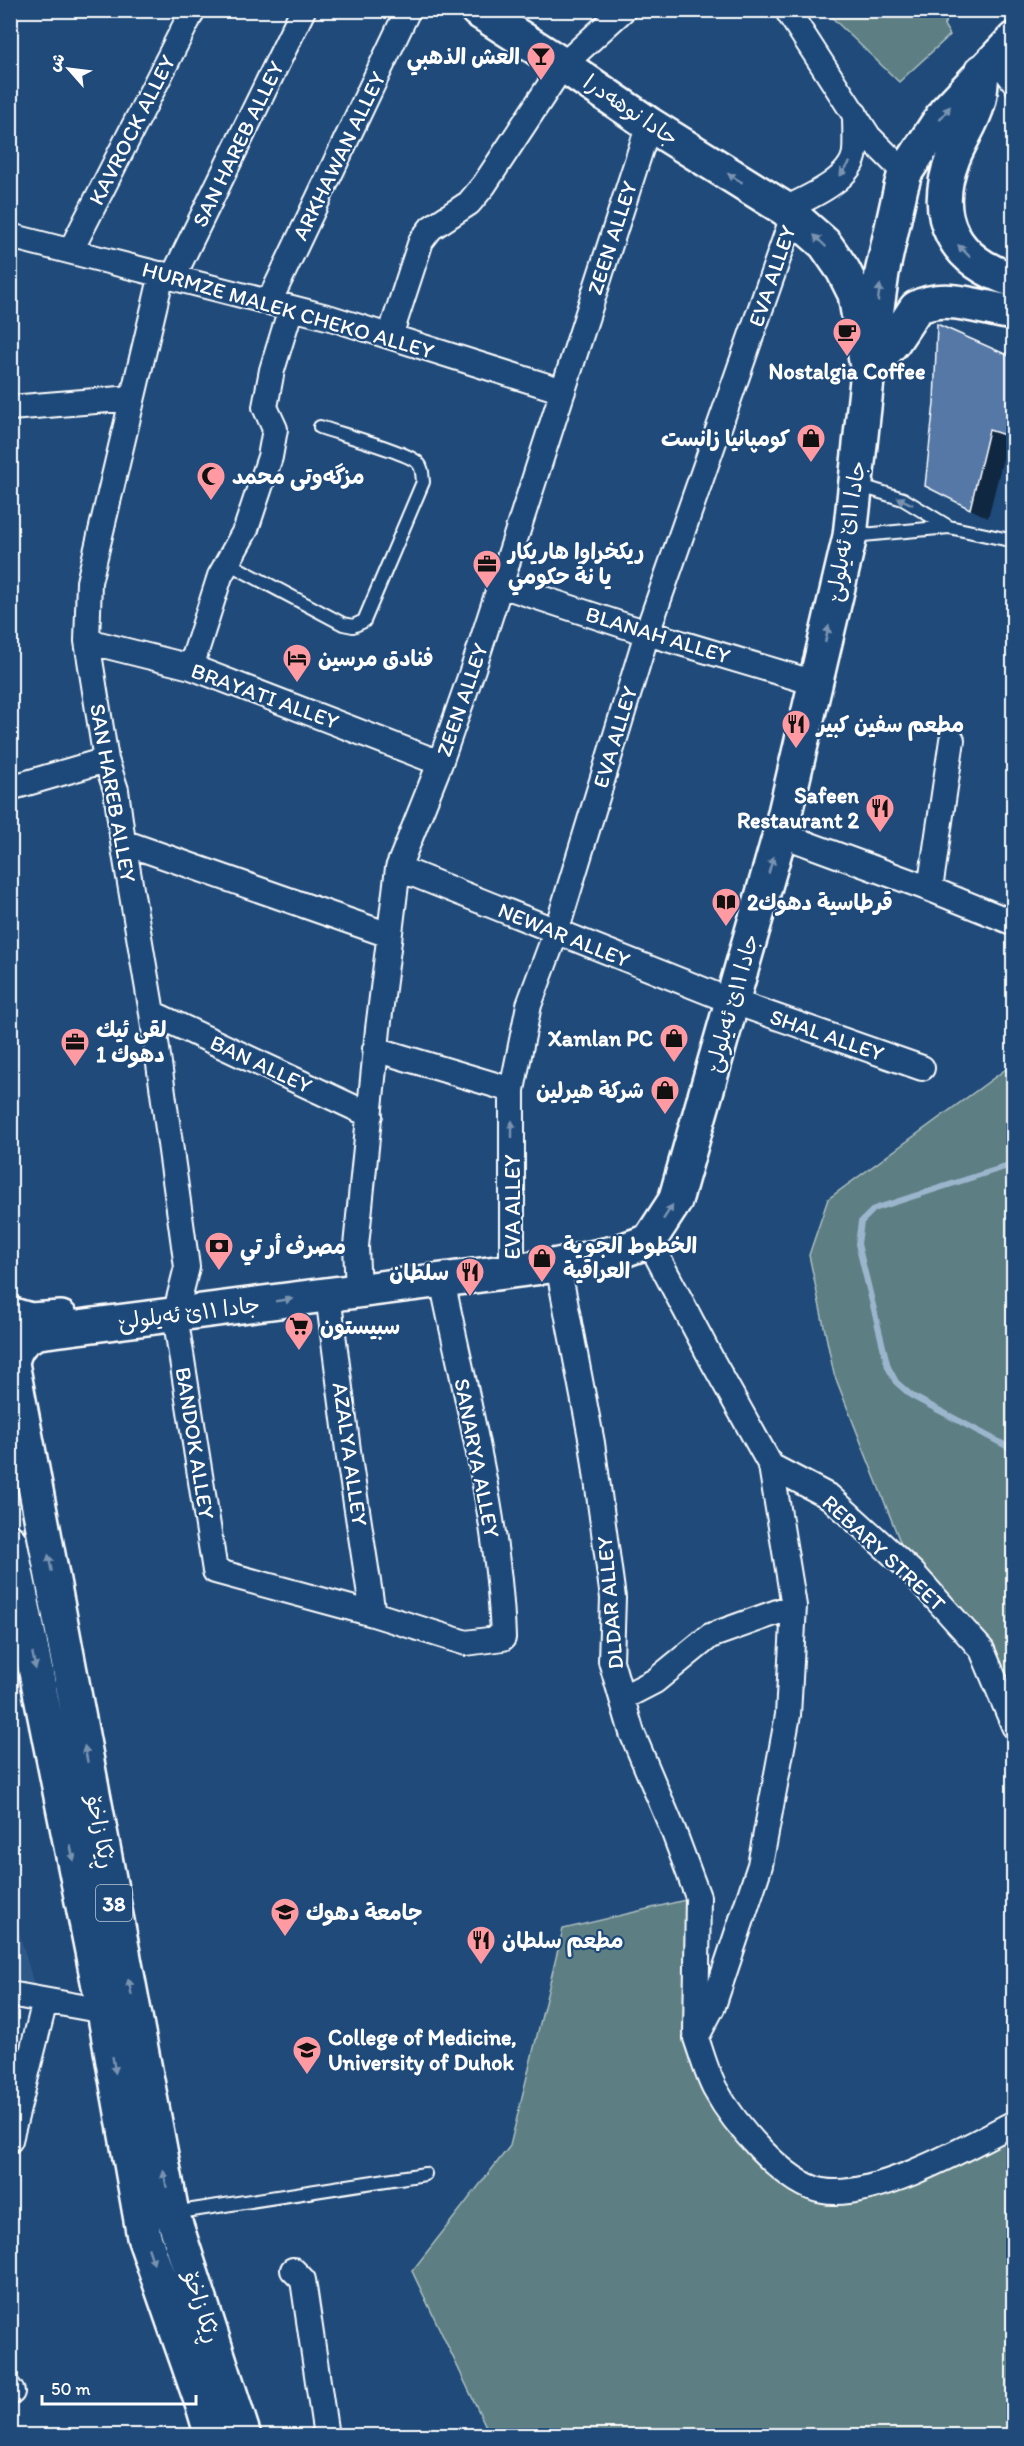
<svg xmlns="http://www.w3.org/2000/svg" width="1024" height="2446" viewBox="0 0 1024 2446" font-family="Itim,'Playpen Sans Arabic',sans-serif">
<rect width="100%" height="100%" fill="#1f4a7a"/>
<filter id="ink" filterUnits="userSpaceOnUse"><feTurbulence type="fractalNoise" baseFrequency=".0167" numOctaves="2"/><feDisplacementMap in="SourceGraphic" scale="12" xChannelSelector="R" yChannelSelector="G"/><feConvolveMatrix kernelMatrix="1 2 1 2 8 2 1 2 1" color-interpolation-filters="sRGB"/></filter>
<g filter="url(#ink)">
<!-- built -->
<path fill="#2f5888" d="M11,1903L34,1985L11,1978Z"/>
<!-- green -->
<path fill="#5d7f83" stroke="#aebfc1" stroke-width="1.5" d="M825,11H952L944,25L950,35L899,82Z
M1013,1064V1726L982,1650L912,1572L834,1374L809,1255L828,1199Z
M698,1897L696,2038L715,2089L789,2175L864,2190L1013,2123V2435H490L412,2271L510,2146L563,1929Z"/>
<!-- shadow -->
<path fill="#0007" d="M1014,361V441L1008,439L988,518L945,496Z"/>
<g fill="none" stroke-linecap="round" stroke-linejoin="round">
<!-- stream -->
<path stroke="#9bb5cd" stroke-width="6" d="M1014,1164L874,1209L861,1222L858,1244L888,1367L896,1382L912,1396L1014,1450"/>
</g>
<!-- building -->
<path fill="#5478a7" stroke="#fff" stroke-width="1.5" d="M937,324L1014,358V438L989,430L970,509L925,486L934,403Z"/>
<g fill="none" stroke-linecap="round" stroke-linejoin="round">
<!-- lane casing -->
<g stroke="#fff" stroke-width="16">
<path id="lane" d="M992,62L1014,91
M858,485L903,499L949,527
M852,536L949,527L1014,541
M228,563L343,624L353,626L364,621L423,482C422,475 423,468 418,463C410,453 337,433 320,427
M173,2213L425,2174"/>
</g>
<!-- street casing -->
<g stroke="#fff" stroke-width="28">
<path id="street" d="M787,10L869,137L905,173
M785,209C807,198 852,180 855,152C856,140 855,127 855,114
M10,236L331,318L563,391
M71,250L193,10
M162,274L89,582L87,641L106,760L116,790L123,842L152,1013L187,1267L175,1315L215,1571L373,1614L466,1643L503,1638C499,1518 466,1398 442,1280
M173,277L303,10
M269,302L408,10
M390,336L421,241L431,228L469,203L484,185L563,65L623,10
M10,408L132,398
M501,585L647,633L815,683
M87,641L191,667L440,763
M191,667L220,576L246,529L270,457L275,429L265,407L272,370L291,308
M10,788L106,760
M780,834L930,889L1014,923
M123,842L389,935
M398,868L731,1001L922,1068
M930,889L952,740
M152,1013L370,1115
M375,1049L512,1090
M649,1241L713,1362L771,1466L830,1497L912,1572L982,1650L1014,1726
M558,1265L592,1443L613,1598L611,1661L632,1733L673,1830L698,1897L696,2033
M512,1271V1090L529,1005L556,932L647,633L793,216
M358,1291L356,1246L378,1029L398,868L440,763L476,660L649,124
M328,1295L349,1458L373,1614
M771,1466L794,1606L788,1715L760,1865L713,2006L696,2038C702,2055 707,2074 715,2089C733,2122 784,2184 823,2191C873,2200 968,2147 1014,2123
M622,1698L655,1681L710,1636L794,1606
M10,1994L104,2011
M10,2140L45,2001
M293,2270L303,2280L326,2436
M10,2389L12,2392"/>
</g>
<!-- secondary casing -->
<g stroke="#fff" stroke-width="38">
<path id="secondary" d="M477,10L563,65L649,124L785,209L825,244L843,270L855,294L866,361"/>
</g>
<!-- primary casing -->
<g stroke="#fff" stroke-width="38">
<path id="primary" d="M982,71C981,81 981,93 978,103C973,122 960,140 953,158C930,217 954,262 1014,280
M868,371L894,341L916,308C946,292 982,309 1014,313"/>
</g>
<!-- highway casing -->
<g stroke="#fff" stroke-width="38">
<path id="highway" d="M10,1314L30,1320L61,1318
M10,1542L104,2011L144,2237L204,2409L212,2436
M244,2436L172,2213L12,1363C15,1347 23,1337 39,1332L558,1265L618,1252L649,1241L675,1201L780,834L850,536L868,371L882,273L901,187L905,173L945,112L1014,39"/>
</g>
<!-- lane -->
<use href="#lane" stroke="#1f4a7a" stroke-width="12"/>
<!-- street -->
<use href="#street" stroke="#1f4a7a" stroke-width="24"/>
<!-- secondary -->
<use href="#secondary" stroke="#1f4a7a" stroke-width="33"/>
<!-- primary -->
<use href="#primary" stroke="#1f4a7a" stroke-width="33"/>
<!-- highway -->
<use href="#highway" stroke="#1f4a7a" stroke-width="33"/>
</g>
<!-- one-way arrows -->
<defs><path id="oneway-solid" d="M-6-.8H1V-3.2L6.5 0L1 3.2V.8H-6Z" transform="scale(1.5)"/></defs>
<g fill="#7992af">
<use href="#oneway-solid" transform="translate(945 113) rotate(-53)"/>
<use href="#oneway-solid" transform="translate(845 169) rotate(126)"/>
<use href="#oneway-solid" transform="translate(735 178) rotate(-148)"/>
<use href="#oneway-solid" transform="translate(820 241) rotate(-136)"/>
<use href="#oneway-solid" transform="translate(964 251) rotate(-135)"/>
<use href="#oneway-solid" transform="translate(879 293) rotate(-82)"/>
<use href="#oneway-solid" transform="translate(905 501) rotate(-154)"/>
<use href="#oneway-solid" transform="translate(827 634) rotate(-77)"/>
<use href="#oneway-solid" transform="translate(771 865) rotate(-74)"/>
<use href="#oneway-solid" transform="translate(512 1129) rotate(-90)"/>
<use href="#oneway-solid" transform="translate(668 1212) rotate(-57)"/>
<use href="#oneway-solid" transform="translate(284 1300) rotate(-8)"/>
<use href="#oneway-solid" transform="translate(50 1563) rotate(-101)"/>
<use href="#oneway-solid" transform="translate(34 1661) rotate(79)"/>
<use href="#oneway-solid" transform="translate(86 1754) rotate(-101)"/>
<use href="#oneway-solid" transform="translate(72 1853) rotate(79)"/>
<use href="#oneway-solid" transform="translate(130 1987) rotate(-101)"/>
<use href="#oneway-solid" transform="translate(114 2065) rotate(80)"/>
<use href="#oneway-solid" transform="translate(165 2179) rotate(-101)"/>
<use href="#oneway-solid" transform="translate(151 2256) rotate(71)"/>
</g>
</g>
<!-- icons -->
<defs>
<g id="bar-pin" transform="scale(1.5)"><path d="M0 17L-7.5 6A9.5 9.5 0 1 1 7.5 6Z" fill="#ff9aa2" stroke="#1f4a7a"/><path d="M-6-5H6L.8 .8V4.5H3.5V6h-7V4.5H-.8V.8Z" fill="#111"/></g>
<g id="cafe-pin" transform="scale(1.5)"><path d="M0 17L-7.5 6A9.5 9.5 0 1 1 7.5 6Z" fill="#ff9aa2" stroke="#1f4a7a"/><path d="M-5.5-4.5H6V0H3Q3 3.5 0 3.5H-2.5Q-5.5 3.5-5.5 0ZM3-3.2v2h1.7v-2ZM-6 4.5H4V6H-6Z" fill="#111"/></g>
<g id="shop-pin" transform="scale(1.5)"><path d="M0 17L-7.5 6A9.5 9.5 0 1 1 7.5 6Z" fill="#ff9aa2" stroke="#1f4a7a"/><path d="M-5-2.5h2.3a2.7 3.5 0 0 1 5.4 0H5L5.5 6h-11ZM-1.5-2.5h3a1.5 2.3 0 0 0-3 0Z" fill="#111"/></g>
<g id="mosque-pin" transform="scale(1.5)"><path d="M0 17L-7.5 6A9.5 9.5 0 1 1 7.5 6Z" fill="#ff9aa2" stroke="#1f4a7a"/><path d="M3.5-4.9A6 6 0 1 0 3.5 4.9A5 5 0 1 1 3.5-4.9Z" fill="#111"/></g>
<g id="office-pin" transform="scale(1.5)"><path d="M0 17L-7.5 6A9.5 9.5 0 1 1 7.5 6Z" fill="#ff9aa2" stroke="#1f4a7a"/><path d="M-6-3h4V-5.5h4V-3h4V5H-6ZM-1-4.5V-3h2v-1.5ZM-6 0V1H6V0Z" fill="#111"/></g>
<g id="hotel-pin" transform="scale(1.5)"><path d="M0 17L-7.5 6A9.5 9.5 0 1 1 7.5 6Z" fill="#ff9aa2" stroke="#1f4a7a"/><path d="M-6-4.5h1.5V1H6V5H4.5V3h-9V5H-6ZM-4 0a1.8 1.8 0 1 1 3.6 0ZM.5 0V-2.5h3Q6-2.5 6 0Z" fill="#111"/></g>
<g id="restaurant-pin" transform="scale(1.5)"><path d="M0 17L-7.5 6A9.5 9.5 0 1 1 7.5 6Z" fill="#ff9aa2" stroke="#1f4a7a"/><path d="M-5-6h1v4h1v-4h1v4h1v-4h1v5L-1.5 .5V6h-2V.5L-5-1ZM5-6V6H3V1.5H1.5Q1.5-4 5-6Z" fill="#111"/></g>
<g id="library-pin" transform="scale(1.5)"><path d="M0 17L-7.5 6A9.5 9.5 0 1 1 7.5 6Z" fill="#ff9aa2" stroke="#1f4a7a"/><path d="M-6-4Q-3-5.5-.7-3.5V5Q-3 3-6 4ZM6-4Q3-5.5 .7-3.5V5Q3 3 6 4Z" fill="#111"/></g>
<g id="bank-pin" transform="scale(1.5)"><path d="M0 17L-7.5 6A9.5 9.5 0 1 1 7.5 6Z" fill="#ff9aa2" stroke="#1f4a7a"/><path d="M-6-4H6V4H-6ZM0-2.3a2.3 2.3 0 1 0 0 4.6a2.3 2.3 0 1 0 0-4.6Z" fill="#111"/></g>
<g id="supermarket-pin" transform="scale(1.5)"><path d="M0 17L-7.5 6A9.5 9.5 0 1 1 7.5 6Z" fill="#ff9aa2" stroke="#1f4a7a"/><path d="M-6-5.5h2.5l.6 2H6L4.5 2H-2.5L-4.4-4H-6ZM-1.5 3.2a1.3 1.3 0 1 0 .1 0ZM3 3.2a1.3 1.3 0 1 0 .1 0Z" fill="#111"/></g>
<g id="university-pin" transform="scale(1.5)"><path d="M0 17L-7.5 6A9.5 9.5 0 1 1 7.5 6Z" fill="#ff9aa2" stroke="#1f4a7a"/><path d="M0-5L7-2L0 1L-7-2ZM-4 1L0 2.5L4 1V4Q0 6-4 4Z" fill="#111"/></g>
</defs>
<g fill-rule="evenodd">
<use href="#bar-pin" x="541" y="56"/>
<use href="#cafe-pin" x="847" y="332"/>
<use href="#shop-pin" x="811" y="438"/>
<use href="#mosque-pin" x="211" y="476"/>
<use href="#office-pin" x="487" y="564"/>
<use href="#hotel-pin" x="297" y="658"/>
<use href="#restaurant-pin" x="796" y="724"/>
<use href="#restaurant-pin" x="880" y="808"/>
<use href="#library-pin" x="726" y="902"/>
<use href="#shop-pin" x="674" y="1038"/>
<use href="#office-pin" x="75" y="1042"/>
<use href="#shop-pin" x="665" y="1090"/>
<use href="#bank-pin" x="219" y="1246"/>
<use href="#shop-pin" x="542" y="1258"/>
<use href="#restaurant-pin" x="470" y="1272"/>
<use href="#supermarket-pin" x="299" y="1326"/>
<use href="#university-pin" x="285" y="1912"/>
<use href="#restaurant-pin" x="481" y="1940"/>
<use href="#university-pin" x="307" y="2050"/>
</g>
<g text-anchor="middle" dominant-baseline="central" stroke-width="4.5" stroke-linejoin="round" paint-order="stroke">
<!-- shield labels -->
<rect fill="#1f4a7a" stroke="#bcc9d7" stroke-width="1.5" x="96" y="1885" width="36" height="36" rx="4.5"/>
<g font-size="21" font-weight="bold" fill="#fff">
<text x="114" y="1903">38</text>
</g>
<!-- poi labels -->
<g font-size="22" font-weight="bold" fill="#fff" stroke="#1f4a7a" text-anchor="start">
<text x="520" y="56" text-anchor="end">العش الذهبي</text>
<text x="847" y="371" text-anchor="middle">Nostalgia Coffee</text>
<text x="790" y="438" text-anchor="end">كومپانيا زانست</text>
<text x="232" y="476">مزگەوتی محمد</text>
<text x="508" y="551">ريكخراوا هاريكار<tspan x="508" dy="25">يا نة حكومي</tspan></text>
<text x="318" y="658">فنادق مرسين</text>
<text x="817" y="724">مطعم سفين كبير</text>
<text x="859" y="795" text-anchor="end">Safeen<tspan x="859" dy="25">Restaurant 2</tspan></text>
<text x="747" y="902">قرطاسية دهوك2</text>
<text x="96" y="1029">لقى ئيك<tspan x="96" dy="25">1 دهوك</tspan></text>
<text x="653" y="1038" text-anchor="end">Xamlan PC</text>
<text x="644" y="1090" text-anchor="end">شركة هيرلين</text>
<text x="563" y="1245">الخطوط الجوية<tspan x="563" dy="25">العراقية</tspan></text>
<text x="240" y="1246">مصرف أر تي</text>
<text x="449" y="1272" text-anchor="end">سلطان</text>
<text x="320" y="1326">سبيستون</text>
<text x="306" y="1912">جامعة دهوك</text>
<text x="502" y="1940">مطعم سلطان</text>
<text x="328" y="2037">College of Medicine,<tspan x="328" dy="25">University of Duhok</tspan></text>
</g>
<!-- street labels -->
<g font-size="22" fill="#fff" stroke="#1f4a7a">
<text transform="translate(631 110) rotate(34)">جادا نوهەدرا</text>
<text transform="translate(132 130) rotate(-63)">KAVROCK ALLEY</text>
<text transform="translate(238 144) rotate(-64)">SAN HAREB ALLEY</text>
<text transform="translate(339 156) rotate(-64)">ARKHAWAN ALLEY</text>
<text transform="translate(612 238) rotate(-72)">ZEEN ALLEY</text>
<text transform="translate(772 276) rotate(-71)">EVA ALLEY</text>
<text transform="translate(288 310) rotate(16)">HURMZE MALEK CHEKO ALLEY</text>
<text transform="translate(846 531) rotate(-80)">جادا ١١ێ ئه‌یلولێ</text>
<text transform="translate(658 635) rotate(17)">BLANAH ALLEY</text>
<text transform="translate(265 696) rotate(20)">BRAYATI ALLEY</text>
<text transform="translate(462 700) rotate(-71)">ZEEN ALLEY</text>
<text transform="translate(615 737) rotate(-73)">EVA ALLEY</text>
<text transform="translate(113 793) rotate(80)">SAN HAREB ALLEY</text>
<text transform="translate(564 935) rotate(22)">NEWAR ALLEY</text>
<text transform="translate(732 1003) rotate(-74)">جادا ١١ێ ئه‌یلولێ</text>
<text transform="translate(827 1035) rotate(19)">SHAL ALLEY</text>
<text transform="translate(261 1064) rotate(25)">BAN ALLEY</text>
<text transform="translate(512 1207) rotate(-90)">EVA ALLEY</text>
<text transform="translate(189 1313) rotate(-7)">جادا ١١ێ ئه‌یلولێ</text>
<text transform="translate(195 1443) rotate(81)">BANDOK ALLEY</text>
<text transform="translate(350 1454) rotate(82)">AZALYA ALLEY</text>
<text transform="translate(477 1458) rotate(79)">SANARYA ALLEY</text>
<text transform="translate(884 1553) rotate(43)">REBARY STREET</text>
<text transform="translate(610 1603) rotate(-95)">DLDAR ALLEY</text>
<text transform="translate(101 1832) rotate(79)">ڕێکا زاخۆ</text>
<text transform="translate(202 2307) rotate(72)">ڕێکا زاخۆ</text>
</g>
</g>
<!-- margin -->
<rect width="1024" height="2446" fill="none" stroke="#1f4a7a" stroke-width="36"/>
<rect x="18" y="18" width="988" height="2410" fill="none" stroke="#fff" stroke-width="2" filter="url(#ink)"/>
<!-- north arrow -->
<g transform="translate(69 69) rotate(298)" stroke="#1f4a7a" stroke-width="4.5" paint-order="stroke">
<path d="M0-4.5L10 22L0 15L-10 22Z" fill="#ffffff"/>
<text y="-9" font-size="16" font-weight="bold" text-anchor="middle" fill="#ffffff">ش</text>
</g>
<!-- scale -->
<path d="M42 2395v9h154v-9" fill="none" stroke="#ffffff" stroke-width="3"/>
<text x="51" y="2395" font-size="18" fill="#ffffff" stroke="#1f4a7a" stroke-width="4.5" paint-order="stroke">50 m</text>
</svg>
